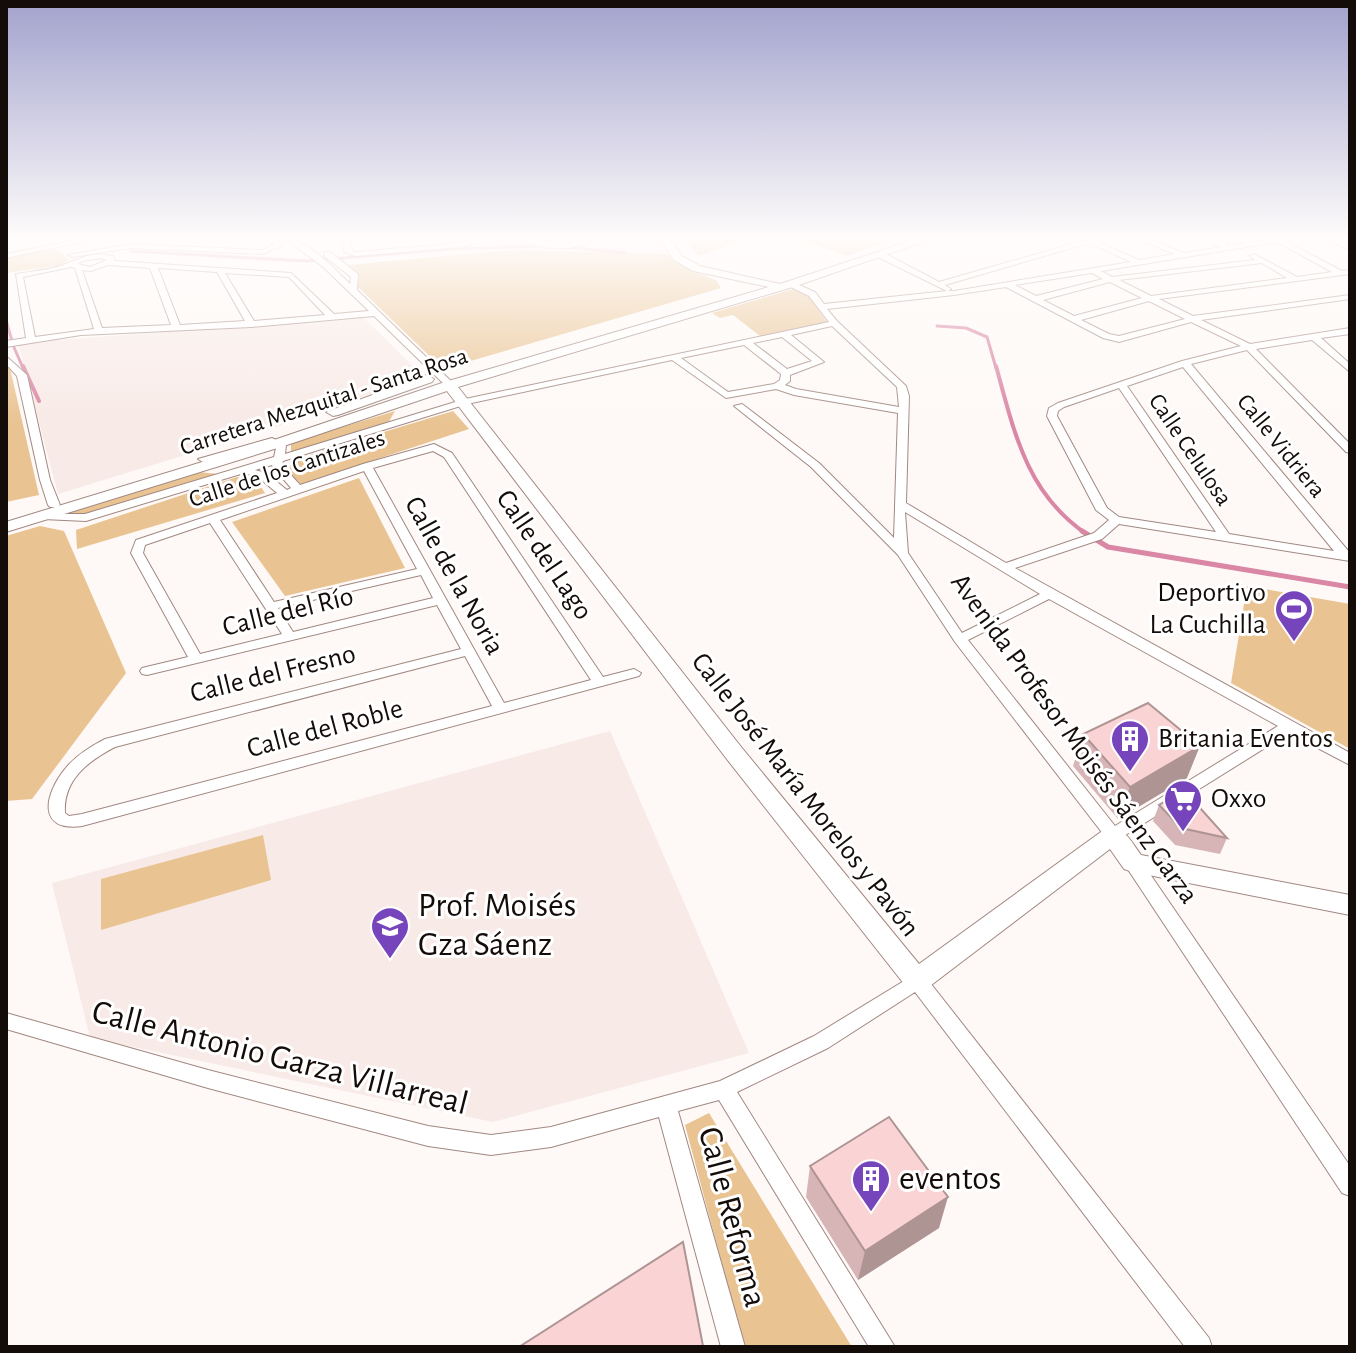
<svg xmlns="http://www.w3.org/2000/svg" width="1356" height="1353" viewBox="0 0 1356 1353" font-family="'Alegreya Sans',sans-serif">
<rect width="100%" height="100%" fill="#fef9f7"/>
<!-- built -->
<path fill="#f8eae6" d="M363,317L422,375L299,420L58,494L18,343Z
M610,731L749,1053L493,1122L90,1038L52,883Z"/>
<!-- green -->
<path fill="#e9c391" d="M683,237H754L698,256Z
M791,237H900L847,256Z
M44,250L59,251L69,260L61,265L6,273V258Z
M510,250L667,254L697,273L716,280L721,288L443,369L358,287L359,275L348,265Z
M797,288L809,296L827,322L760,336L733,315L720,318L712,313Z
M6,365L10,368L39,495L6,502Z
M395,411L387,425L291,453V443Z
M453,411L469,429L301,484L286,470L295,459Z
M199,472L218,474L83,518L66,514Z
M237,477L256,480L265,493L77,549L76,530Z
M359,478L405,568L285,596L232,522Z
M40,526L64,531L126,673L32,799L6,801V536Z
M1247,586L1350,604V749L1231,683Z
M263,835L271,880L101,930V879Z
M709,1113L852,1347H744L685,1125Z"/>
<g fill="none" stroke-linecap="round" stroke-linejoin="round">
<!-- stream-far2 -->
<path stroke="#da86a5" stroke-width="3" d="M566,247L625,253
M131,251L306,261L450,249L544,246
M6,320L12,341
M937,326L966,328L987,337L996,368
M13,345L23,368"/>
<!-- stream-far1 -->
<path stroke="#da86a5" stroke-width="4" d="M23,366L39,401
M996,366C1014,431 1026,492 1085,533"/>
<!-- stream -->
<path stroke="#da86a5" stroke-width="5" d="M1082,531L1108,547L1350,587"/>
<!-- street casing -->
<g stroke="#a18881" stroke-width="2">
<path id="street" d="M92,237H106L6,258V254Z
M265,237H272L283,245L263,254L131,248L72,257L68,255L131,244L262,250L274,245Z
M283,237C303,236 336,270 350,284L351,277L324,256V252H330L358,274L357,290L453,383V387H447L374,316L251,327L81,335L6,347V341L26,338L16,274C33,271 53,270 68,263C85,256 93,252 113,256L115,261L291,273L334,314L369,311L322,266ZM101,258L107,260L90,267L78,264L82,261ZM108,265L150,268L171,325L102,328L82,270L91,271ZM71,267L75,268L94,329L35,337L23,277ZM158,268L217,272L245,321L180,325ZM225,273L289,277L325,315L254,321Z
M342,237H349L352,251L355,252L461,243L466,242L465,237H471L474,243L461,247L355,256L344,252Z
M521,237L556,243L581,241L585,240L584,237H590L593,241C574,251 538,252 521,237Z
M1096,237H1106L1097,241L1139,260L1175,254L1134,237H1143L1184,253L1222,247L1194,237H1204L1227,243V246L1284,237H1299L1285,241L1342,271L1350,270V274L1159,299L1193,316L1350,295V299L1201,320L1250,344L1350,328V334L1321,338L1350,364V372L1312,340L1256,349L1350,444V453L1346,452L1247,350L1191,364L1350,553V561L1119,524L1102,539L1015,568L1350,753V765L1289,733L1119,839L1113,841L1107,839L955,642L898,555L811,467L734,406L742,404L819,463L894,538L898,413L794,395L776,389L726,398L672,360L467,404L283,461L282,465L300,485L363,464L434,444L452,453L603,677L634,669L641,673L639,676L82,826C37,832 44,795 65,769C75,756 90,747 105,739L461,649L437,605L147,675L142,674L140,671L142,668L188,657L131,553L136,540L277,493L258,477L244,473L86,521L43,519L39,518V514H85L274,457L276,448L271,445L203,462L198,459L272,438L286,445L285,454L465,399L829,322L809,296L789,286L788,284L792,282L815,292L824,304L947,291L878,257V253H884L939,282ZM1277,242L1332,272L1297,277L1254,254L1250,256L1255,260L1112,277L1101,271ZM1089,243L1131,262L954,291H948L951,289L945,285ZM1262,263L1287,278L1151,296L1119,280ZM1092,273L1103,279L1036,296L1015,285ZM1110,282L1142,298L1074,316L1043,300ZM1006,287L1103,338L1119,342L1191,322L1241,346L1182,361L1058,403L1049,408L1047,416L1096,510L1109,520L1094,533L1006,563L906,503L909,396L906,386L837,321L827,309L954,295ZM1149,301L1185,319L1119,336L1109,334L1081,320ZM832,326L897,387L899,407L796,389L785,385L790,381V375L824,362L791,335ZM782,337L812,361L787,369L753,343ZM744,345L781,374L780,380L774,384L728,392L681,358ZM1183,367L1334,551L1229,534L1127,386ZM1119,388L1216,532L1119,517L1107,508L1057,416L1058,411L1064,407ZM433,451L444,457L591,680L504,703L373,468ZM272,465L273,467L291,488L287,490L266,473L255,470ZM364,471L417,569L274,602L220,520ZM905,512L1040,594L962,633L908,553ZM210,523L282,634L200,654L143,553L145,545ZM421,575L433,598L293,632L278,608ZM1049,599L1278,726L1115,826L968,640ZM465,656L492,706L82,814L69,816L65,813C63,780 88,761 115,747Z
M1321,237H1331L1350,245V250Z
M6,356L27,375L50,480L60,505L58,507H50L48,505L40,480L17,376L6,364Z
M1133,857L1139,858L1350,1166V1196L1342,1193L1127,868L1125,863L1127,858Z
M917,973L924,975L1209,1338L1212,1347H1185L915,992L828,1048L737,1092L895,1347H869L719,1100L678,1111L745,1347H721L659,1117L551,1147L491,1155L428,1146L208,1088L6,1029V1013L208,1070L428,1126L491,1135L551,1127L720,1081L814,1036Z"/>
</g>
<!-- secondary casing -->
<g stroke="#a18881" stroke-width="2">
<path id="secondary" d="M659,237H669L682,256L700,266L780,284L922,237H937L796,286L458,387L742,748L919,964L1105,829C1123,823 1131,842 1141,855L1350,895V915L1133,872L1124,869L1110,849L926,989L917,992L908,989L726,758L447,391L284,446L6,532V522L274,440L445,382L769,287L693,271L674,260Z
M427,375L434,379L432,382L338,415L333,416L326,412Z"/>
</g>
<!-- street -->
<use href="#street" fill="#fff" fill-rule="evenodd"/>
<!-- secondary -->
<use href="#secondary" fill="#fff" fill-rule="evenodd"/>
</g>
<!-- wall -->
<path fill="#d7b5b6" d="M1083,734L1187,778L1118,819L1073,766Z
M1159,805L1227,838L1220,854L1175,845L1153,821Z
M810,1166L939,1228L858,1280L806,1197Z"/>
<!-- shaded-wall -->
<path fill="#af9494" d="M1200,746L1187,778L1118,819L1130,787Z
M948,1197L939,1228L858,1280L865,1251Z"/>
<!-- building -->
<path fill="#fad3d4" stroke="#af9494" stroke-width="2" d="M1148,703L1200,746L1130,787L1083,734Z
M1184,790L1227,838L1181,828L1159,805Z
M889,1117L948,1197L865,1251L810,1166Z
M683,1242L703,1346L519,1347Z"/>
<!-- sky -->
<linearGradient id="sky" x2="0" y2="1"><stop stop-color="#a2a2cd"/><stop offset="0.56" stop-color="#fffcfb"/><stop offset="1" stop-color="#fffcfb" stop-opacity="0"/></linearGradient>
<rect width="1356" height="426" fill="url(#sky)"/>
<!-- icons -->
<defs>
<g id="stadium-pin" transform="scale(2)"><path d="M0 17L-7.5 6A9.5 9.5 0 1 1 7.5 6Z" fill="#7644bb" stroke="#fff"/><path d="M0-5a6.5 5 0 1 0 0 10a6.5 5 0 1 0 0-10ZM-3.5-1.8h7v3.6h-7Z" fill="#fff"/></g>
<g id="building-pin" transform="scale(2)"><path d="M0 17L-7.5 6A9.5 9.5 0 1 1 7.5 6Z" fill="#7644bb" stroke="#fff"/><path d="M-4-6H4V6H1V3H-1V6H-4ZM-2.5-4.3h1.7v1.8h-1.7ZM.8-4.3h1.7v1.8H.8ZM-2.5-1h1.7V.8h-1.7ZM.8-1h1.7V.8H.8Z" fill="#fff"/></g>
<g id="supermarket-pin" transform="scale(2)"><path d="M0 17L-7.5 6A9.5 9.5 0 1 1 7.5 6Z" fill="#7644bb" stroke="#fff"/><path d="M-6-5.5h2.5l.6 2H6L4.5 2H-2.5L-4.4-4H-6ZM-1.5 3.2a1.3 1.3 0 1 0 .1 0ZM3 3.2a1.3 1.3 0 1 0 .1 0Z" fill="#fff"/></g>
<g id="school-pin" transform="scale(2)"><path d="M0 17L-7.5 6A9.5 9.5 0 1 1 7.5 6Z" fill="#7644bb" stroke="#fff"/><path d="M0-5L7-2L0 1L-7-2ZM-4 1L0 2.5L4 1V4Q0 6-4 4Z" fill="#fff"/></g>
</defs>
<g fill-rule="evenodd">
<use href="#stadium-pin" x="1294" y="609"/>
<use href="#building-pin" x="1130" y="739"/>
<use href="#supermarket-pin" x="1183" y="799"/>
<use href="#school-pin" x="390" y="926"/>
<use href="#building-pin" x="871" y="1179"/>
</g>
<g text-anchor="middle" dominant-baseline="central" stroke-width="6" stroke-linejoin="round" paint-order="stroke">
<!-- far-street labels -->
<g font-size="24" fill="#140c09" stroke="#fff">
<text transform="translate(324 402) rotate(-18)">Carretera Mezquital - Santa Rosa</text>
<text transform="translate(1281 446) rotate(51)">Calle Vidriera</text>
<text transform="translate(1190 450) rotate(56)">Calle Celulosa</text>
<text transform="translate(287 469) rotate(-18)">Calle de los Cantizales</text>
</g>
<!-- street labels -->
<g font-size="28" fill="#140c09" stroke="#fff">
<text transform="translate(544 555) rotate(56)">Calle del Lago</text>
<text transform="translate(454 576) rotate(61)">Calle de la Noria</text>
<text transform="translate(288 612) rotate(-14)">Calle del Río</text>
<text transform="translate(273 674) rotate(-14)">Calle del Fresno</text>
<text transform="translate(325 729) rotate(-15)">Calle del Roble</text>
<text transform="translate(1074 739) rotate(54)">Avenida Profesor Moisés Sáenz Garza</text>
<text transform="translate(805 795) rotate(52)">Calle José María Morelos y Pavón</text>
</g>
<!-- poi labels -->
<g font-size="28" fill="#140c09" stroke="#fff" text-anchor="start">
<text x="1266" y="593" text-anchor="end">Deportivo<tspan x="1266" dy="32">La Cuchilla</tspan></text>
<text x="1158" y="739">Britania Eventos</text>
<text x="1211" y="799">Oxxo</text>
</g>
<!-- near-poi labels -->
<g font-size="34" fill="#140c09" stroke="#fff" text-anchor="start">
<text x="418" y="906">Prof. Moisés<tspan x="418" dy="39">Gza Sáenz</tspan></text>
<text x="899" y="1179">eventos</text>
</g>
<!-- near-street labels -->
<g font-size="34" fill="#140c09" stroke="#fff">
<text transform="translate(280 1058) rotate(14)">Calle Antonio Garza Villarreal</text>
<text transform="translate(732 1217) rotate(75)">Calle Reforma</text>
</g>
</g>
<!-- border -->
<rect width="1356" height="1353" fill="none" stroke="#140c09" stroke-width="16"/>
</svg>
